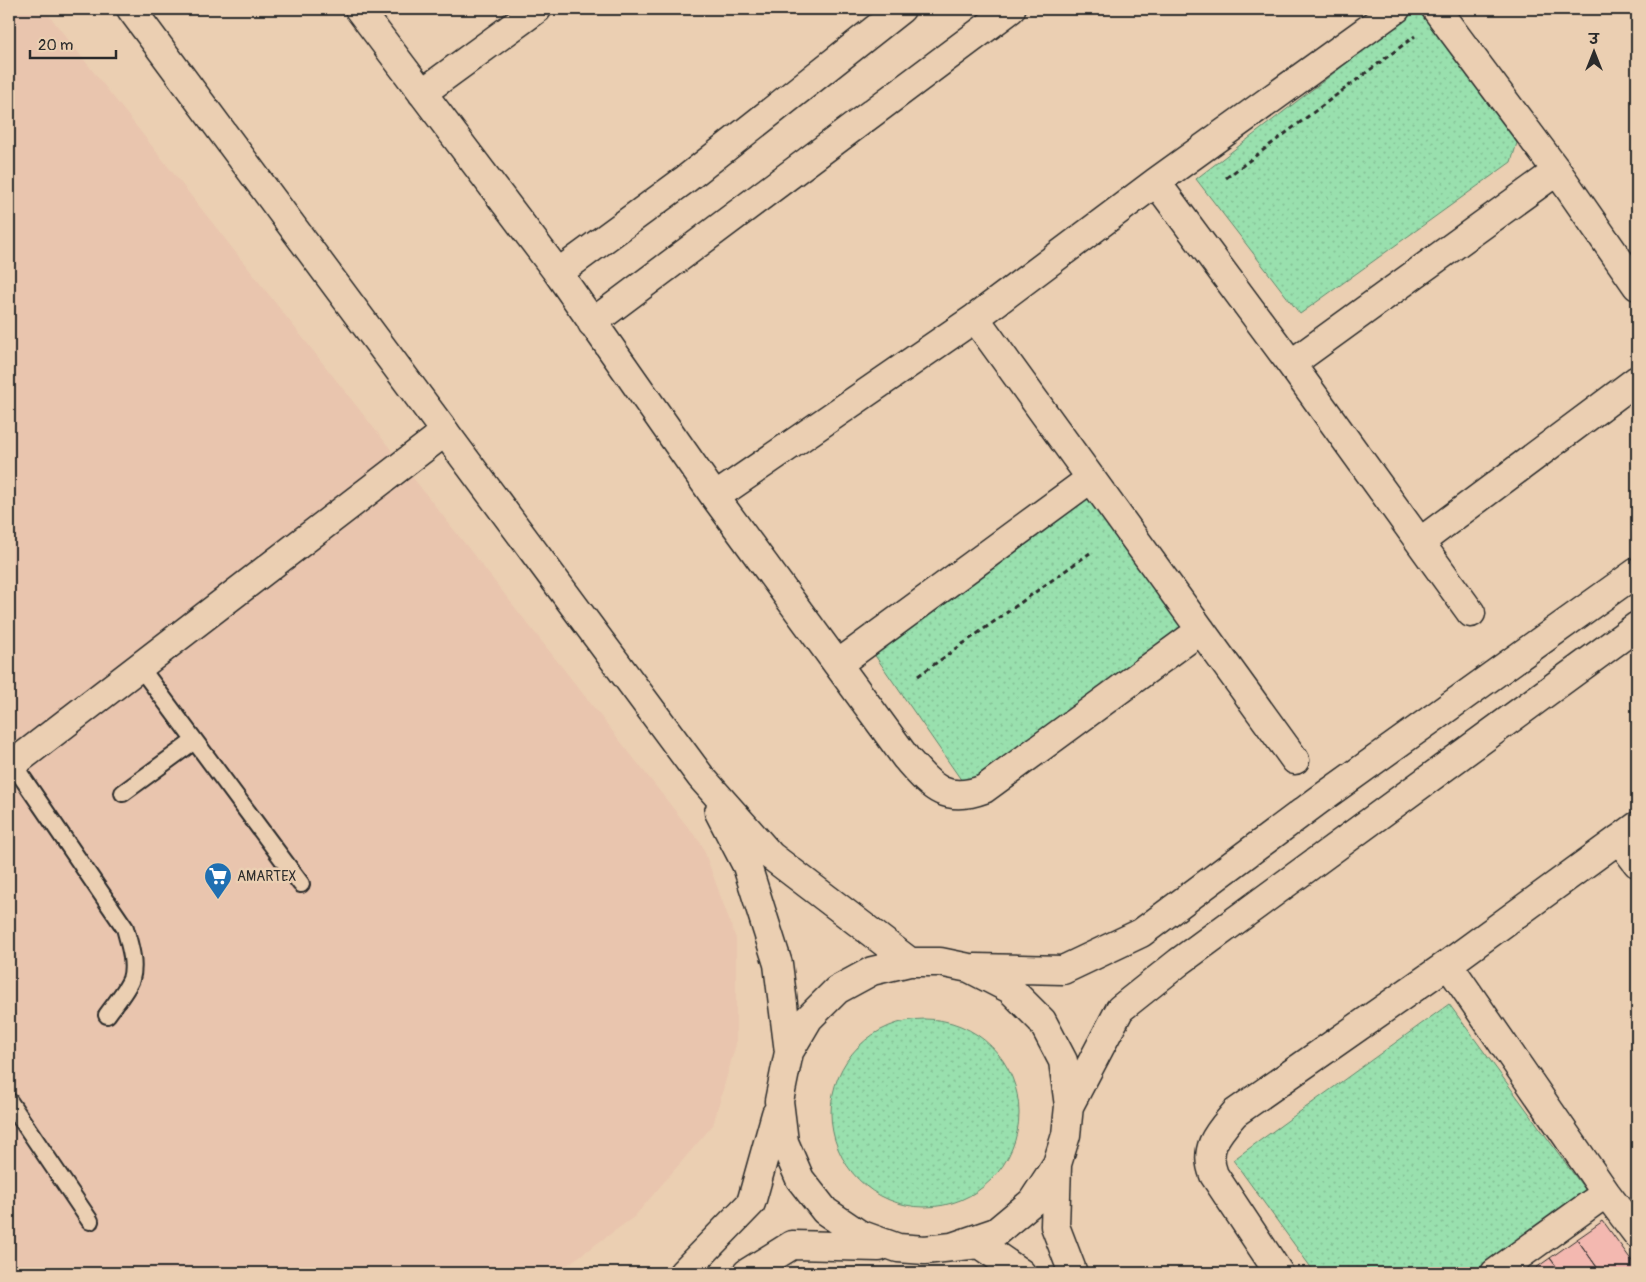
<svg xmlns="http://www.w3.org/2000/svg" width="1646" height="1282" viewBox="0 0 1646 1282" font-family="Pangolin,'Playpen Sans Deva',sans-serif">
<defs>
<pattern id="park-dots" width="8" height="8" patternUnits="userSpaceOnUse" patternTransform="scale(1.25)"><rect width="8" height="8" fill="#99e0ae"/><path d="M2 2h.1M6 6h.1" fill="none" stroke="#84c096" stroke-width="1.8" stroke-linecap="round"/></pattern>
</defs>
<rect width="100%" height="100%" fill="#ebcfb2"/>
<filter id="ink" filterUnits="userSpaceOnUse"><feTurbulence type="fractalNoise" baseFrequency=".02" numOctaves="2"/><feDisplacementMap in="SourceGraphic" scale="10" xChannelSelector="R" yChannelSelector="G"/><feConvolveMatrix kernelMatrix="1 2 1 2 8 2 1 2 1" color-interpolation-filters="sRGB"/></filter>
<g filter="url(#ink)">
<!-- built -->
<path fill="#e9c5ae" d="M9,9H44L702,845L736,939V1044L713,1125L634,1217L556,1273H9Z"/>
<!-- park -->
<path fill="url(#park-dots)" stroke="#62866c" d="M1417,9L1517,143L1511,162L1300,314L1196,179Z
M1091,490L1197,643L973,797L867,644Z
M1449,1004L1586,1191L1472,1273H1315L1233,1160Z
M831 1113a94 94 0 1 1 188 0a94 94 0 1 1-188 0Z"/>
<!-- building -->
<path fill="#f3b8b0" stroke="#2b2b2b" d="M1603,1221L1637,1268V1273H1601L1577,1239Z
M1577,1239L1601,1273H1561L1550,1258Z
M1550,1258L1561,1273H1529Z"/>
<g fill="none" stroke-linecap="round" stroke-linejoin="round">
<!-- service casing -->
<g stroke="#2b2b2b" stroke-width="20">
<path id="service" d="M140,667L301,884
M13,764L125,928C129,943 136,963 131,979C127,990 114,1005 107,1015
M123,793L194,741
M9,1101L90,1221"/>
</g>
<!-- minor casing -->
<g stroke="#2b2b2b" stroke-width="31">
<path id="minor" d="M359,9L558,273L715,497L906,758C931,786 944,804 984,789L1201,630
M1436,9L1557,171L1637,286
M422,93L537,9
M1156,182L1291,364L1471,613
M558,273L686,179L901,9
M975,318L1295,760
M592,323L1011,9
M1291,364L1557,171
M715,497L975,318L1156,182L1396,9
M1420,542L1637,380
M838,664L1090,479
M9,767L445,432
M1619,839L1637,863
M1448,964L1606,1193L1637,1234
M1279,1273L1214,1175C1203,1148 1218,1133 1235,1113L1448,964L1637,826
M1495,1273L1606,1193"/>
</g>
<!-- secondary casing -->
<g stroke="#2b2b2b" stroke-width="31">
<path id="secondary" d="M131,9L701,777L771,856L910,962
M719,812L747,866L778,964L789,1052
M975,968L1063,970L1141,933L1319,800L1637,572
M1069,1106L1120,1009L1179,962L1637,626
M1057,1165L1055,1226L1073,1273
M952,1247L996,1232L1032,1202L1057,1164L1066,1135L1069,1106L1063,1061L1042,1021L1010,989L969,968L940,962H910L872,971L837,990L809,1018L789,1052L779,1101L784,1142L800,1179L825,1211L859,1234L898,1248L925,1250L979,1244L1021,1273
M683,1273L751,1203L776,1114
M747,1273L792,1245L879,1247"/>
</g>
<!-- path -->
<path stroke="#2b2b2b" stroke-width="3" stroke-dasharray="5 4" stroke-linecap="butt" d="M1226,178L1415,36
M918,676L1090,553"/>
<!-- service -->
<use href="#service" stroke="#ebcfb2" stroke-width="16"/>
<!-- minor -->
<use href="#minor" stroke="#ebcfb2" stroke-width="28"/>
<!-- secondary -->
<use href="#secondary" stroke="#ebcfb2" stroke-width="28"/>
</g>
</g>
<!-- icons -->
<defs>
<g id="supermarket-pin" transform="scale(1.4375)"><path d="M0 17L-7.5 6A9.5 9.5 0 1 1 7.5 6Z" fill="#1f6fb2" stroke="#ebcfb2"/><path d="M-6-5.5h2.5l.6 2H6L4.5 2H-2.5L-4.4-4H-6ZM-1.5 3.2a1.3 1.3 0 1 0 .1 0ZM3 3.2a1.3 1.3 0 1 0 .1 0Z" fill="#fff"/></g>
</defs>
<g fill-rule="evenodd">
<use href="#supermarket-pin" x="218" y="876"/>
</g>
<g text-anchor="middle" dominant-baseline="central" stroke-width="5" stroke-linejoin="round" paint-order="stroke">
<!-- poi labels -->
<g font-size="14" fill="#2b2b2b" stroke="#ebcfb2" text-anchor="start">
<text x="237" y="876">AMARTEX</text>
</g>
</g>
<!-- margin -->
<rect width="1646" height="1282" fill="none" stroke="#ebcfb2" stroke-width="30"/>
<rect x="15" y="15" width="1616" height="1252" fill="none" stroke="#2b2b2b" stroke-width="2" filter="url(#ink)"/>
<!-- north arrow -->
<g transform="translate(1594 52)" stroke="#ebcfb2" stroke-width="4" paint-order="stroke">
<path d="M0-4L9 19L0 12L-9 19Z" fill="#2b2b2b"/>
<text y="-8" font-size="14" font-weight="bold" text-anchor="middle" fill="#2b2b2b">उ</text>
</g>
<!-- scale -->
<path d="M30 50v8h86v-8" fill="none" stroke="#2b2b2b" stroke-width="2.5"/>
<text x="38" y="50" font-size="15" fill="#2b2b2b" stroke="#ebcfb2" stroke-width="4" paint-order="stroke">20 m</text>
</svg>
